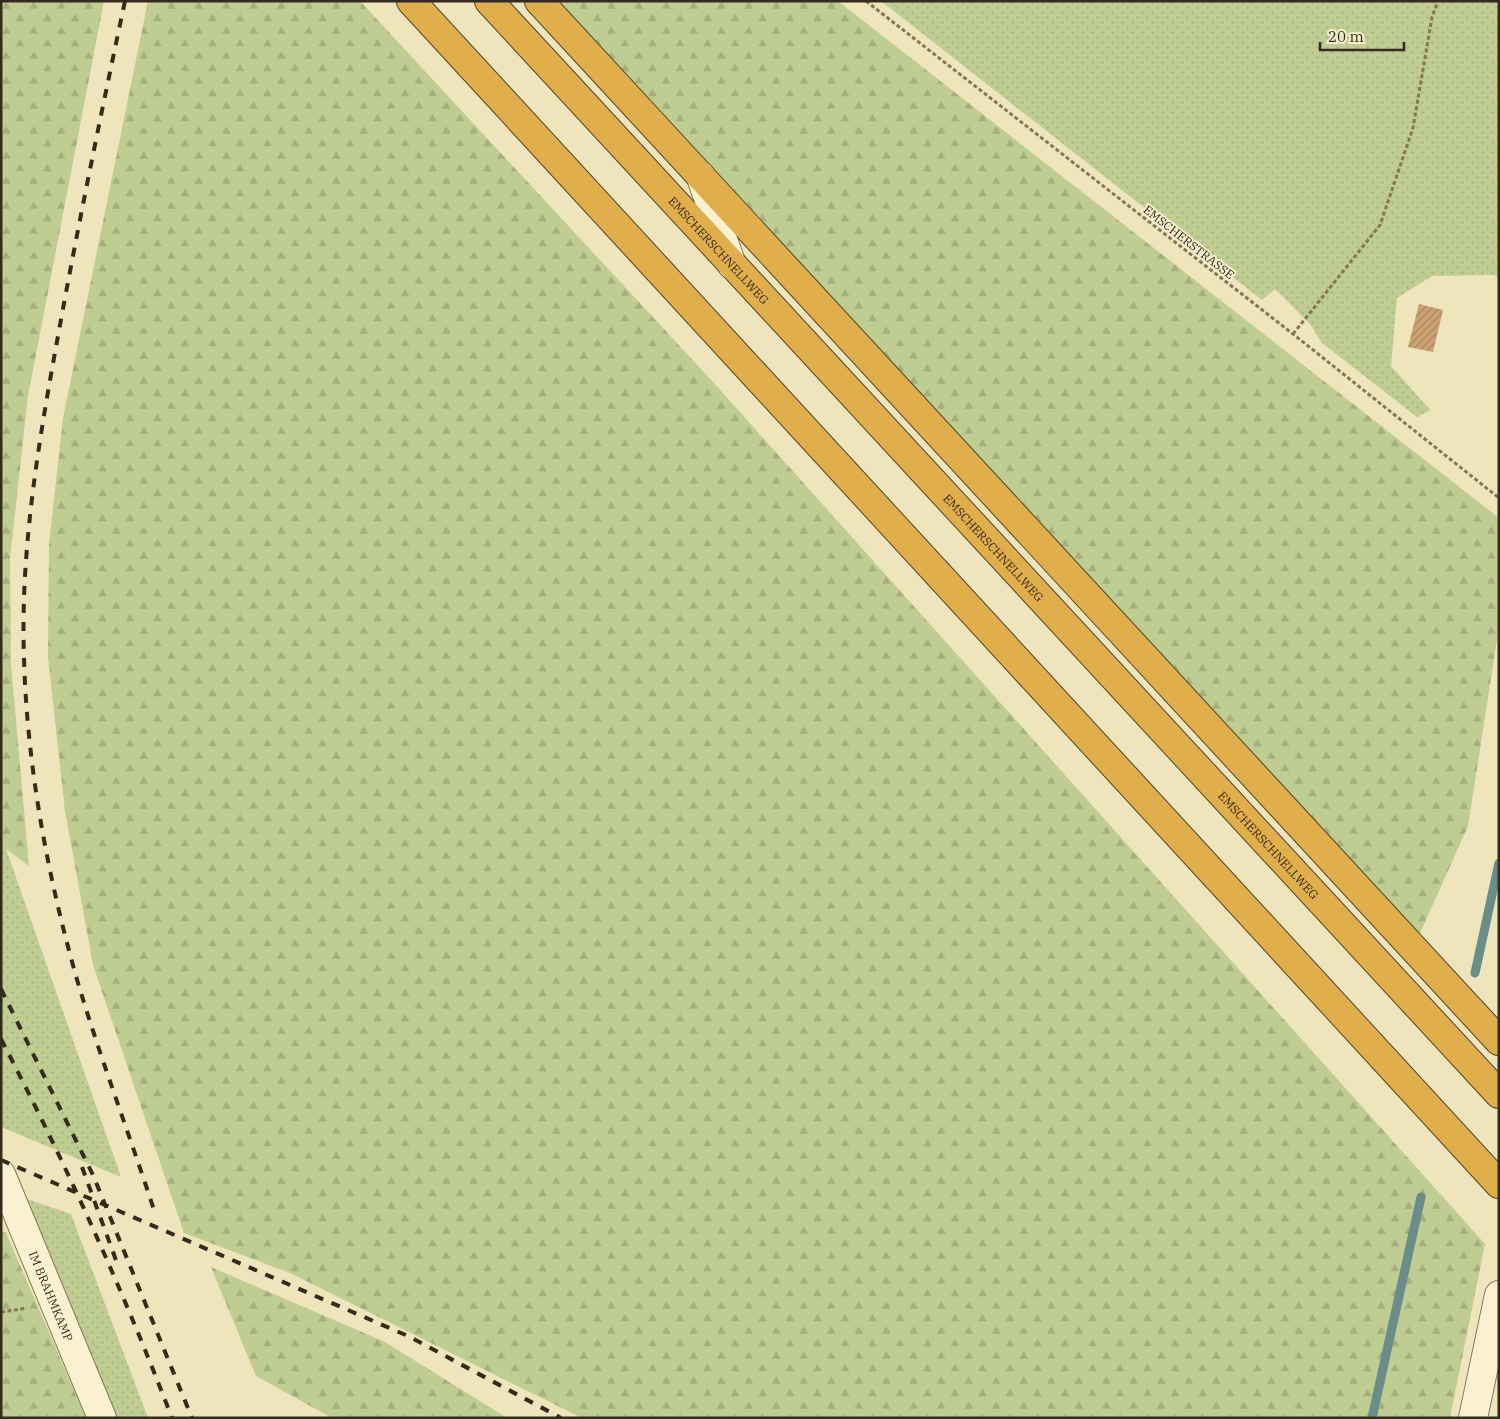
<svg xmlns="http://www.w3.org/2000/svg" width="1500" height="1419" viewBox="0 0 1500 1419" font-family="'IBM Plex Serif',serif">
<defs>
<pattern id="grass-dots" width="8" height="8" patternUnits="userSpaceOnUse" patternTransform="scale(1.25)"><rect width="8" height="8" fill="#bfcc92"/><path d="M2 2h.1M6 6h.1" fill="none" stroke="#a5af7d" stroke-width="1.8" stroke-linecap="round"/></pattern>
<pattern id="forest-firs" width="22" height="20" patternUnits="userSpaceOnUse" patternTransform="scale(1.25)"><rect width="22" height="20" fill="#bfcc92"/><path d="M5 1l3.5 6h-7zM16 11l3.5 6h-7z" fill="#a5af7d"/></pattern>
<pattern id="building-hatch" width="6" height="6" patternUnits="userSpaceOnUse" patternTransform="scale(1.25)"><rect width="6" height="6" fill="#cda273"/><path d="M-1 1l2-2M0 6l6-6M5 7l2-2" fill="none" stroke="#a7845e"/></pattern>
</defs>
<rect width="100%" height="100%" fill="#eee5bd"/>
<!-- grass -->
<path fill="url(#grass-dots)" d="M881,1H1499V278L1494,275L1432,276L1397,298L1391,366L1430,410L1417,417L1322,343L1310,324L1275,289L1262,300Z
M1,838L6,849L121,1177L1,1127Z
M18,1196L71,1214L148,1418H112Z"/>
<!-- forest -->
<path fill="url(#forest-firs)" d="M1,1H104L28,396L10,558L11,664L29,866L6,849L1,838Z
M148,1H360L713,382L1485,1244L1450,1418H582L290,1273L184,1233L93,965L65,811L48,657L49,545L63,418Z
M557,1H838L1499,518V627L1468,826L1417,940Z
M1,1231L6,1233L86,1418H1Z
M211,1267L385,1342L507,1418H332L256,1376Z"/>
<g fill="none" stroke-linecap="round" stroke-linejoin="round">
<!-- stream -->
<path stroke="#698d88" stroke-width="9" d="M1475,973L1499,863
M1372,1418L1421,1197"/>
</g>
<!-- building -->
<path fill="url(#building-hatch)" d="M1419,304L1443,310L1433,352L1408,347Z"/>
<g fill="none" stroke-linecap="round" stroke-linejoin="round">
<!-- minor casing -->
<g stroke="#867556" stroke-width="30">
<g id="minor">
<path d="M700,175L732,265"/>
<path id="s1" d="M1,1174L102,1418"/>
<path d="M1473,1418L1499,1295"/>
</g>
</g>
<!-- highway casing -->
<g stroke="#53422b" stroke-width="30">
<g id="highway">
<path d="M411,1L1499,1184"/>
<path id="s2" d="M489,1L1499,1094"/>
<path d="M539,1L1499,1041"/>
</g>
</g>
<!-- path -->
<path stroke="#867556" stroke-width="3" stroke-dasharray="4 2.5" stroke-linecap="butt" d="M866,1L1293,334L1499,498
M1293,334L1380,225L1413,128L1432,17L1438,1
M1,1312L27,1308"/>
<!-- minor -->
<use href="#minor" stroke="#f9f1d0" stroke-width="28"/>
<!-- highway -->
<use href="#highway" stroke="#e0ae4b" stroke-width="28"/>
<!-- rail -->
<path stroke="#352b1b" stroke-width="4" stroke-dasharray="9 9" stroke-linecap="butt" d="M125,1C102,109 80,216 60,325C40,434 20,546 24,658C27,767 48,879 78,983C101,1060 130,1136 155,1213
M1,989L93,1175L192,1418
M1,1039C65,1162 122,1288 172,1418
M1,1160L408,1336L561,1418
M82,1167L117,1263"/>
</g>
<g text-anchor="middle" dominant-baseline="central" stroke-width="4" stroke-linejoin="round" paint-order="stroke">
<!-- street labels -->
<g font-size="12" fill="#352b1b" stroke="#f5eecd">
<text transform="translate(1189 242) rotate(38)">EMSCHERSTRASSE</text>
<text stroke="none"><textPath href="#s2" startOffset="339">EMSCHERSCHNELLWEG</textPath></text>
<text stroke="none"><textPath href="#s2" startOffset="744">EMSCHERSCHNELLWEG</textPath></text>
<text stroke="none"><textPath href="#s2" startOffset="1149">EMSCHERSCHNELLWEG</textPath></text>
<text stroke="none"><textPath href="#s1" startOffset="132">IM BRAHMKAMP</textPath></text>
</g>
</g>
<!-- border -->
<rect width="1500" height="1419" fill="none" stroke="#352b1b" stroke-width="5"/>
<!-- scale -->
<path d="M1320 42v8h84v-8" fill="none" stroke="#352b1b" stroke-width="2.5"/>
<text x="1328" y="42" font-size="15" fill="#352b1b" stroke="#f5eecd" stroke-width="4" paint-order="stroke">20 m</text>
</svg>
